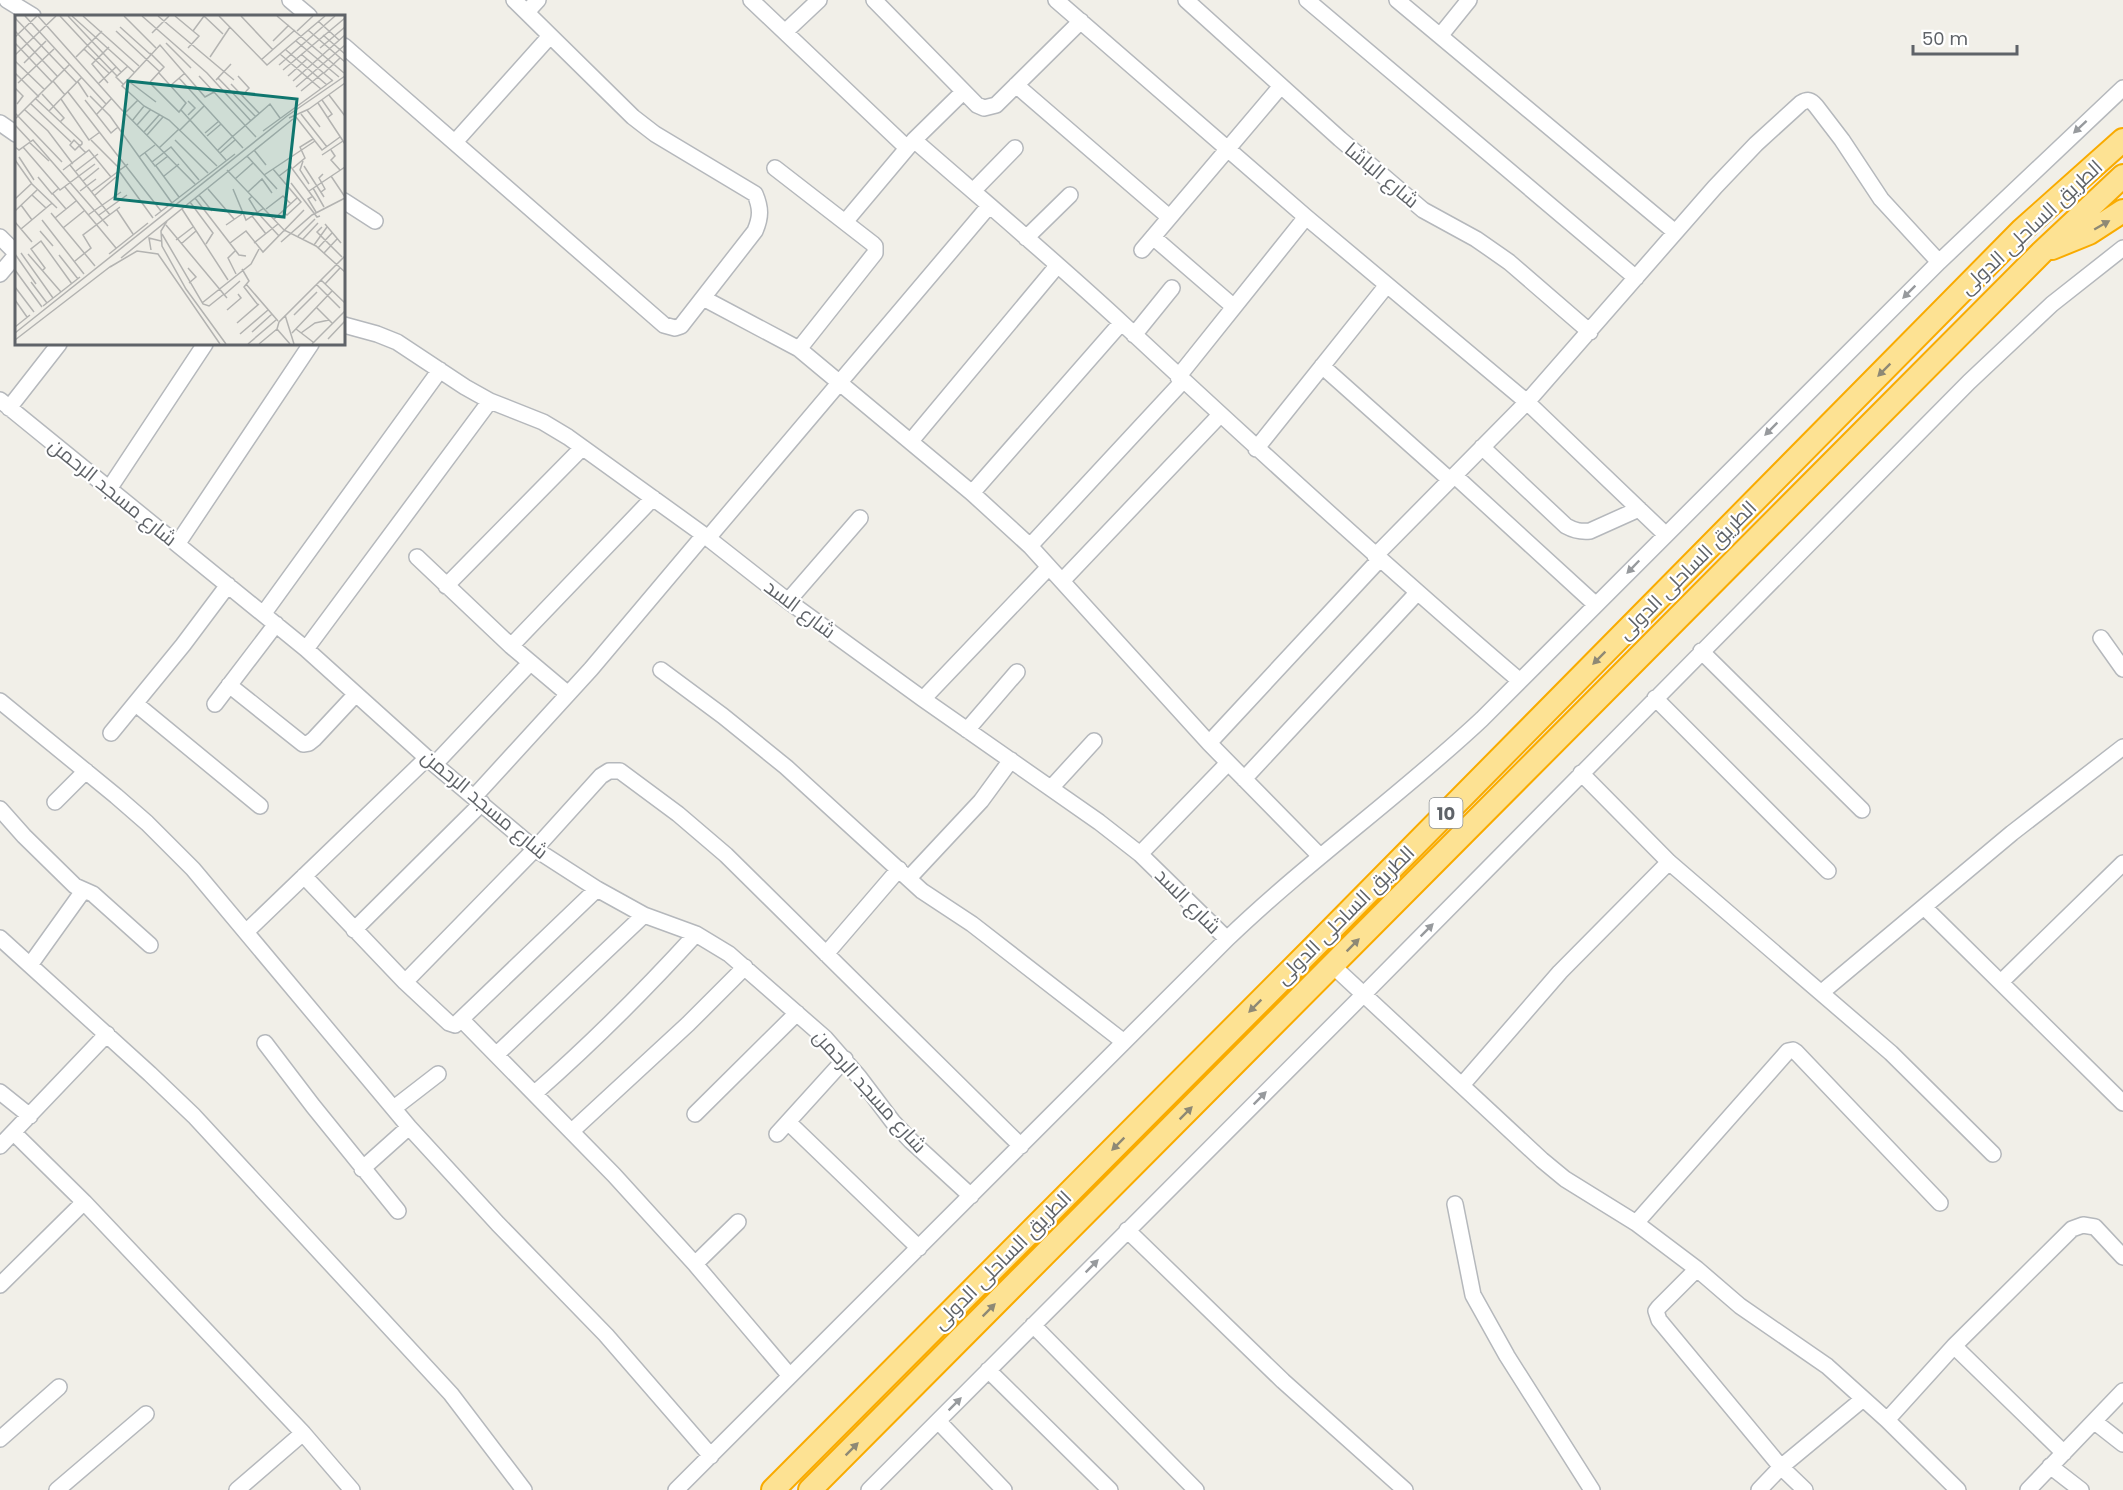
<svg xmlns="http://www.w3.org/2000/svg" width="2123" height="1490" viewBox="0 0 2123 1490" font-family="Poppins,Cairo,sans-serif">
<rect width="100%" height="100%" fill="#f1efe8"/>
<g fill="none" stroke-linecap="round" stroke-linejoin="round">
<!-- minor casing -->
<g stroke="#b5b8bc" stroke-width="18">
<path id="minor" d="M7,0L33,16
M290,0L309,16
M751,0L907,148
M874,0L977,105L984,108L996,105L1081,21
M1056,0L1306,217L1527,402L1665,534
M1186,0L1340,139L1423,210L1476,239L1509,262L1590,332
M1307,0L1636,278
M1397,0L1675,232
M527,12L538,0
M785,32L819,0
M1440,36L1469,0
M344,46L664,325L675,328L681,326L755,231C761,217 761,208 755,194L655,134L633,117L514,0
M1016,85L1169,217
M0,123L16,134
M914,140C984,201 1054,260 1122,323C1253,445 1384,565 1520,681
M455,142L550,36
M775,168L873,244L875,246V253L799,349
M973,191L1015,148
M344,201L375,221
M845,222L914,140L963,92
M0,237L16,253
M1153,237L1234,307
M1026,238L1070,195
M1142,250L1281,86
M0,274L16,255
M703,298L799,349L972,493L1030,546L1209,743L1320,856
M344,325L377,334L397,342L465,387L490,401L543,422L568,437L704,535L788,601L923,699L1099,822L1140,854L1227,939
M1134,335L1172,288
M1322,366L1450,480
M1178,377L1306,217
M0,400L306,649L427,758L535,849L597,889L644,915L696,934L729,954L825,1038L859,1077L893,1122L911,1141L971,1196
M9,408L59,344
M911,441L1057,266
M1482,447L1566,526C1575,531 1581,532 1590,531L1639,509
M1256,449L1387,285
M1455,476L1596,605
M109,489L205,344
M972,493L1121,323
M708,538L989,206
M178,543L311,344
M1030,546L1183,381
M1375,556L1527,402L1715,187L1756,144L1801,103C1808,99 1811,100 1816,106L1842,140L1881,199L1939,262
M417,557L511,646L568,694
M1062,581L1220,415
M446,586L582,448
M788,601L860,518
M264,613L440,370
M2101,638L2123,669
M511,646L653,498
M306,649L490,401
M1701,651L1862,810
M661,670L723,716L786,767L922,891L972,924L1124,1042
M229,685L303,744L309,743L314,739L356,694
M1655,698L1828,871
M923,699L1049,567
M0,701L116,796L147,823L193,869L409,1127L498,1224L606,1335L711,1456
M136,704L260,806
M215,704L276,624
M967,730L1017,672
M111,733L183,645L228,585
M1209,743L1379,560
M435,764L530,663
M1581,773L1669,862L1891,1053L1993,1154
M1244,779L1417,593
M1051,788L1094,741
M474,797L591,669L704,535
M55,802L86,771
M0,809L24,836L75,886L93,894L150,945
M1140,854L1228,763
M304,876L405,982L449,1023L455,1025L597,889
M909,878L981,801L1011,760
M1924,907L2123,1103
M354,930L482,803
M246,932L427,758
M0,938L150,1074L194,1116L451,1394L524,1490
M826,954L899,869
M30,965L83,891
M1333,966L1542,1160L1565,1179L1636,1223L1697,1269L1740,1306L1827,1366L1887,1420L1958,1490
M405,982L535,849L601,776L609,771H620L678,814L726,855L1021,1146
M2001,982L2123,863
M1822,992L2012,833L2123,747
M462,1020L614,1175L695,1264L790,1376
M265,1043L313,1106L398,1211
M497,1054L644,915
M1462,1085L1560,972L1669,862
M0,1092L30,1116
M535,1093C592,1043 645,990 696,934
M394,1108L438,1074
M695,1114L797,1013
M788,1122L919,1248
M572,1131L688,1024L745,967
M14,1133L84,1202L303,1433L352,1490
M777,1134L845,1059
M0,1146L107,1034
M362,1169L409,1127
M1455,1204L1473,1295L1507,1356L1592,1490
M1636,1223L1788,1051L1793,1050L1796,1052L1940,1203
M1127,1230L1283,1381L1405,1490
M695,1264L738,1222
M1697,1269L1659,1307L1656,1311L1659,1320L1781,1467L1805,1490
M0,1285L84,1202
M1033,1325L1196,1490
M1954,1346L2064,1453
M988,1370L1110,1490
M1887,1420L1954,1346L2072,1229L2083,1225L2095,1227L2123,1257
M938,1421L1004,1490
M2095,1422L2123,1444
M0,1439L59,1387
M2050,1466L2081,1490
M57,1490L146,1414
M237,1490L303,1433
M676,1490L1227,939C1308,861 1400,796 1482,719L1939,262L2123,88
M869,1490L1364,994L1969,382L2052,304L2123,248
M1759,1490L1781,1467L1863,1399
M2028,1490L2123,1391"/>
</g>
<!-- highway casing -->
<g stroke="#f9ab00" stroke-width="26">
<path id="highway" d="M2052,248L2089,233L2123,211
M773,1490L1315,946L2022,230L2123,140
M810,1490L2042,252L2123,176"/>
</g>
<!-- minor -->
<use href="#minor" stroke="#fff" stroke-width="15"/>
<!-- highway -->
<use href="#highway" stroke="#fde293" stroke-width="22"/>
</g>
<!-- one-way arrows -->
<defs><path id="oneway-solid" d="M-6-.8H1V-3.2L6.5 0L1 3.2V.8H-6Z" transform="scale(1.5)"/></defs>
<g fill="#979a9d">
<use href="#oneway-solid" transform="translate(2080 127) rotate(137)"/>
<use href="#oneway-solid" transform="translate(1909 292) rotate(135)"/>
<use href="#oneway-solid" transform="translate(1771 429) rotate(135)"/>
<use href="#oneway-solid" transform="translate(1633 567) rotate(134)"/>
<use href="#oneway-solid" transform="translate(1427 930) rotate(-45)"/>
<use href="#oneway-solid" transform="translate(1260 1098) rotate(-45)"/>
<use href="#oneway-solid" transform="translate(1092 1266) rotate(-45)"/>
<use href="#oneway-solid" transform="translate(955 1404) rotate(-45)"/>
</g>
<g fill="#8e8975">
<use href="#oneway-solid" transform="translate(2102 225) rotate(-30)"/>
<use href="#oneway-solid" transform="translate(1884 370) rotate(135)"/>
<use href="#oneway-solid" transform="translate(1599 658) rotate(135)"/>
<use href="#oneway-solid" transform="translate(1353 945) rotate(-45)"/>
<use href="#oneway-solid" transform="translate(1255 1006) rotate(135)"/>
<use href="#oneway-solid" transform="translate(1186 1113) rotate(-45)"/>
<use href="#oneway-solid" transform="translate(1118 1144) rotate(135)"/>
<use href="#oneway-solid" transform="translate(989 1310) rotate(-45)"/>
<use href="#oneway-solid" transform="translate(852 1449) rotate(-45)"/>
</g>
<g text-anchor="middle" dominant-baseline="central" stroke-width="4.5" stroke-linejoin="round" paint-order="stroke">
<!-- shield labels -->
<rect fill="#fff" stroke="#8f9295" stroke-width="1.5" x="1429.5" y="798" width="33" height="30" rx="4.5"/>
<g font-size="18" font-weight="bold" fill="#5f6368">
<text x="1446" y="813">10</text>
</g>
<!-- street labels -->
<g font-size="20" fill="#5f6368" stroke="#fff">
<text transform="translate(1382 175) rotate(40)">شارع الباشا</text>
<text transform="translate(2031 227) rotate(-43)">الطريق الساحلى الدولى</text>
<text transform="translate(113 492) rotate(39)">شارع مسجد الرحمن</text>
<text transform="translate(1687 570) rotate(-45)">الطريق الساحلى الدولى</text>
<text transform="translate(800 609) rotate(37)">شارع السد</text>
<text transform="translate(485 804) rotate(40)">شارع مسجد الرحمن</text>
<text transform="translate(1188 901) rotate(45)">شارع السد</text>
<text transform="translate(1345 915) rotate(-45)">الطريق الساحلى الدولى</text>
<text transform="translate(870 1091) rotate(48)">شارع مسجد الرحمن</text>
<text transform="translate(1002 1260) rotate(-45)">الطريق الساحلى الدولى</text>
</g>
</g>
<!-- overview -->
<g transform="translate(15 15)">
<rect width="330" height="330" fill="#f1efe8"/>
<path fill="none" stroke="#b3b3b1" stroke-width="1.5" d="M10,1L91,89M23,1L105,93L180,169M45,1L73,31M53,1L106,57M57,1L119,57M68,1L124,51M109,1L141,33M127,1L192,58L236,106M143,1L219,65M160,1L184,21L173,33M189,1L208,19M204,1L252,50L310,1M226,1L258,35M262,1L329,58M0,3L62,68M303,6L324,25M105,12L135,39M293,15L330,47M0,16L43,62M101,16L145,57M178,16L189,1M282,16L298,1M137,18L154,1M308,20L330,39M0,22L22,1M258,26L274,10M281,26L324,62M0,28L37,67M151,28L176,53M73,31L102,61M305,33L330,12M69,34L94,58M271,35L312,70M135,38L149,52L136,66L135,68L164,97L171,88L144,58M265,39L306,74M286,39L318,66M0,40L41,1M61,42L87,16M195,42L215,12M246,45L280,15M0,46L30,75M9,48L31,26M264,50L320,1M268,55L330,3M0,58L24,82M309,58L325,43M184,61L241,122M223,61L234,73L227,81M273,61L292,44M164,63L184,85M203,63L241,102M112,65L141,87M201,65L216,49M38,66L50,80M278,66L330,20M63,67L73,82M3,68L39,34M93,68L77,49L94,32M83,69L101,52M108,69L101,62L113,51M216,69L244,98M155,71L170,58M281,72L330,30M0,73L8,81L2,89M286,76L308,58M53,77L146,196M199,77L190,82L145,30L107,71L129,91L154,105L202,151M27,79L49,103L45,107M314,80L330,101M75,81L95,101L157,188M21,84L67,127V129L66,130H65V131H64L60,135L55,130L59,125L65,131V132L71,138M46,84L74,125L85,117M70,85L96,118L103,112M184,85L228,133M307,85L317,99L312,103M173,86L180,93L173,100M303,88L330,129M16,89L56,127M294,94L330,68M10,95L33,116L58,149M166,95L211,145M292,95L305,112M34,96L67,62M0,98L47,147M110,98L123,85M286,99L312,132M81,100L96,84M281,102L307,135L325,122M274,103L294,94M0,104L55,49M117,106L129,91M0,110L15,126M122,110L136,94M165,115L189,91M248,116L318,65M129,117L145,99M190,118L204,106M132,120L148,102M192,121L206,109M217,122L255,89L265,103M76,125L106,155M160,125L193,158M14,127L34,146M0,132L4,135L18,125L93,211M8,132L45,175L80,149M144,133L164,114M203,135L217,122M239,135L251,150M316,135L320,141L316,145L325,155M130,138L140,151L153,141M205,138L220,125M307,140L328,126M232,141L262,174M4,142L19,165M124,142L140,130M0,145L17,169L42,193M288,146L285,155L294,169M137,147L156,132L184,165M55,150L95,200M141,151L164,182M289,151L309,182M278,153L290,143L285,132L298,124M258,154L286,187L272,200L267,196M48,155L74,135L96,162M212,155L269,215L301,231L330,257M61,156L83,139M104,156L138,203M249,160L300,126M149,161L164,149M264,161L276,152L301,186M316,161L330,182M23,162L37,179L43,174M220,164L238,148M68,166L84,153M276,168L302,202L305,201M50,172L101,233M298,173L309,192M193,174L219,204M218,174L231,205L249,193M65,176L81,164M294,176L330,152M76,177L113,149M233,177L247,164L257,178M306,177L310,174L304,163L308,159M38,179L51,194M17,180L31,193M184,180L197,196M79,181L101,162M237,181L234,184L242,197L264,221M298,181L293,184L301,197M180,183L224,240L231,241M0,184L16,169M175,187L198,218L191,229M6,190L17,205M167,194L213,265M251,194L268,181L276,189M102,195L118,219M0,196L22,175M36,198L80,251M73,200L106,177M84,200L112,180M140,201L220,139M237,201L251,219M40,203L61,186M259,204L282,183M27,205L69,259M152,206L146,216L147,231L171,274L211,329M0,207L17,227M310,209L326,228M151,210L212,283M211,210L227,199M307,212L302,217L327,242M48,213L69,196M6,214L37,188M25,216L38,231M147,219L188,289L194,291L209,279M283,221L300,204M288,224L303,208M161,225L178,212M266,227L297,200L330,183M215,228L231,216L248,237L289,195M239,228L263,209M166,229L181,216M299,230L312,212M303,233L317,218M136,235L134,223L146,226M220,236L213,243L221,259M6,238L38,283M309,238L322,224M0,239L21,269M13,239L46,277M94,239L133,208M44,240L63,264M106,243L278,104M60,246L76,233L68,220L105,192M95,252L122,236L143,239L205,329M173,253L181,262L174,268M227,254L234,266L229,272L243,290M0,255L27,292M27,256L30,253L16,234L26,226L57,269M306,265L330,288M16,267L32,288M231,269L263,306M301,269L325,293M310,269L325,253M0,272L19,297M209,280L225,266M0,285L12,302M187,288L236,249L244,234M28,291L65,262M301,292L318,309M212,295L226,283L223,279M270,300L279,329M279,300L302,277M222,308L244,289M0,312L15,300M281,314L298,327M237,317L257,299M0,318L272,101L330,61M277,318L317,276M286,318L300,308L314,305M225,319L253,295M313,324L330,306M0,325L96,251M233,329L261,305M244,329L262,314M275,329L262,314L264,307L330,241M297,329L330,296"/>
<path fill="#0f766e" fill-opacity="0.15" stroke="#0f766e" stroke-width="3" d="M113,66L282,84L269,202L100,184Z"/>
<rect width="330" height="330" fill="none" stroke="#5f6368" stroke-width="3"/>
</g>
<!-- scale -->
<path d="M1913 45v9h104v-9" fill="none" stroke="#5f6368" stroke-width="3"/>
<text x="1922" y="45" font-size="18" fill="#5f6368" stroke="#ffffff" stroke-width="4.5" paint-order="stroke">50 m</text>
</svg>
